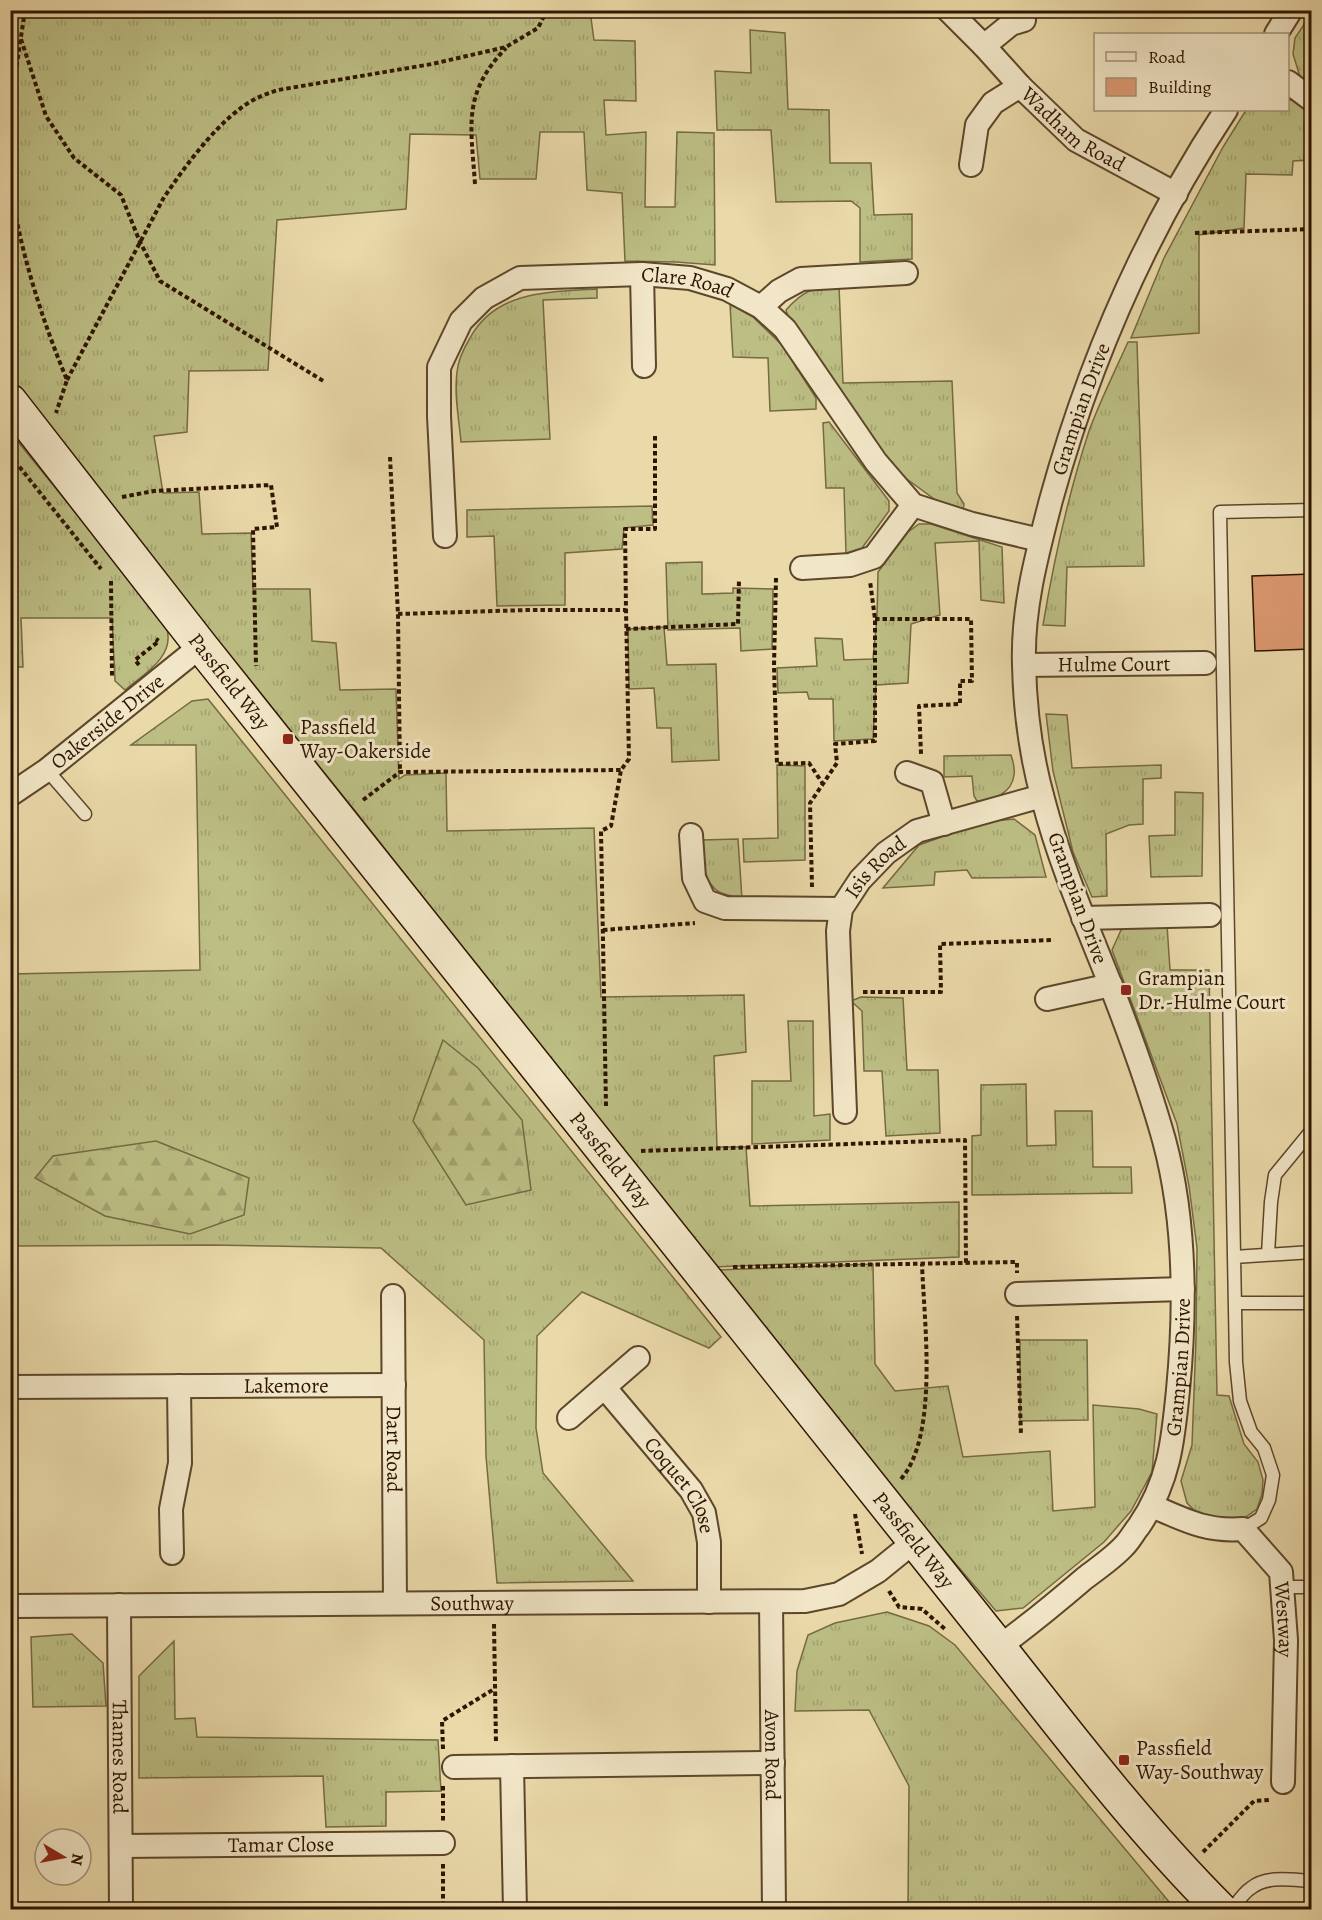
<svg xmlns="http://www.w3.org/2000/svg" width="1322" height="1920" viewBox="0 0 1322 1920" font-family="Alegreya,serif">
<defs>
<pattern id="grass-tufts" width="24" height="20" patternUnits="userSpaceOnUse" patternTransform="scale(1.5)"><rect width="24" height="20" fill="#bcbe84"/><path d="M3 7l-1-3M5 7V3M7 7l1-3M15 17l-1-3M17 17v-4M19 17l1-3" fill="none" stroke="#a2a270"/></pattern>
<pattern id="forest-firs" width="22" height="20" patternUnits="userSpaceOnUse" patternTransform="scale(1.5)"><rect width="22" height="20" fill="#bcbe84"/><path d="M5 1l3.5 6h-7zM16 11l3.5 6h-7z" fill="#a2a270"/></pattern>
</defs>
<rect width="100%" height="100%" fill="#ead9a9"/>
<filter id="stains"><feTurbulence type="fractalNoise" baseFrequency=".00333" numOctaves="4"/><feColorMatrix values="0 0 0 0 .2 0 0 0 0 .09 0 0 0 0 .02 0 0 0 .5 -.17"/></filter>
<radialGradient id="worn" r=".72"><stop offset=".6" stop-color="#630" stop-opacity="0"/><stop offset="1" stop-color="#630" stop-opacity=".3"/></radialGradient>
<!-- grass -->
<path fill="url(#grass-tufts)" stroke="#756a42" stroke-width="1.5" d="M10,11H590L594,40L635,41L636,101L604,100L606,135L646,132L645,207H675L677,132L714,133L715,265L676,262L625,261L622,193L587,190L584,132H540L536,179H480L476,135L410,134L406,209L277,220L268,370L189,371L187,432L154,436L163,493L199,492L202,534L251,533L253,589H310L312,641L336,643L340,690L396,689L399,779L405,775L446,773L447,831L594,828L601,997L744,995L746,1052L714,1056L717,1147H746L750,1206L959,1202V1257L713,1267L356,812L11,385Z
M1311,14V88L1301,80L1293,54L1295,38Z
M750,30L785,33L788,109L829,110L830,163H871L874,215L912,214V259L860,262V208L851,201L776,202L771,130H717L715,71L751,73Z
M1288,100H1293L1311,114V160L1293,161L1292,175L1246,174L1244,228L1199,235V333L1131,338L1164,258L1223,147L1246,110H1288Z
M839,286L843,383L952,381L957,493L964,504L963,511L937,501L889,466L790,323L786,310C805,289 811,289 839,286Z
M597,289V298L543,300L550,439L461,442C459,420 454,395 457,372C458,361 464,348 470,338C496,290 550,292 597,289Z
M730,304L753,317L782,345L816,398V409L770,411L768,358L733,357Z
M1128,342H1137L1144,566L1067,567L1065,626L1043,625C1054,559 1068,495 1089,431C1100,401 1115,371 1128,342Z
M829,422L889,501V511L862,548L846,553L844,488H826L823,423Z
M10,432L155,610C159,615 163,621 166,626C177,656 144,674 125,690L115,681L112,618H21L23,667H11Z
M652,506L653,525L624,528L622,549L565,553V605L497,606L494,536L467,537V510Z
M919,524H931L1002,547L1004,603L981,600L979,541L935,543L940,615L911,624L908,683L876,685L873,739L834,741L833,699H809L807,692L778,693L777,668L817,666L815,638L842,639L844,660L873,659L877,617L878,572L908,532Z
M702,562V594L733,593V588L773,589L772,649L741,651L740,628L668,630L666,563Z
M664,627L667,665L716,664L719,760L672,762L671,728H657L654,688L629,689L628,629Z
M208,699L721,1337L709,1348L582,1292L537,1336L536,1428L543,1473L633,1581L497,1583L486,1456L484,1340L381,1248L210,1245L11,1246L10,974L200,970L196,745H131L192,701Z
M1046,714L1067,715L1072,768L1161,765V778L1143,779V824L1129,825L1106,834L1107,896L1092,897L1073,852L1053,771Z
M1011,755C1013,761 1015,769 1014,775C1012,793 993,801 977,801L974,796L972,776L944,777V756Z
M777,765L805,766V860L744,862L743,839L778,838Z
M1175,792L1203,793L1202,876L1151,877L1149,836L1175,835Z
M1014,819L1035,835L1046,877L972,878L967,870L935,872L934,885L883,888L919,845L961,830L994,821Z
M738,839L742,899C735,897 726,895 719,892C702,882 703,857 702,840Z
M1138,925H1167L1170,970H1209L1217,1395L1229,1396L1244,1444L1258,1462L1263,1480L1262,1494L1257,1509L1240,1521L1201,1517L1187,1503L1181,1481L1192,1445L1196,1339L1197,1248L1189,1186L1177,1124L1112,950L1121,930Z
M861,997L903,998L907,1070H938L940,1133L886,1136L882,1071H864L862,1011L851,1001Z
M788,1021H813L814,1116L830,1114V1140L752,1144V1081H791Z
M1026,1084L1027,1146L1056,1145L1055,1111H1092L1093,1167H1131L1132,1193L972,1195V1136L981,1135V1085Z
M873,1264L875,1364L895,1391L948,1386L963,1457L1050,1451L1053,1511L1095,1507L1093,1405L1139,1409L1157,1414L1152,1472L1131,1511L1104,1542L1023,1608L996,1611L920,1522L716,1270Z
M1020,1340H1087L1088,1420L1020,1421Z
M887,1612L929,1626L955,1645L1175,1909H908L909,1786L869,1710L795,1711L797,1671L808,1635L835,1623Z
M72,1634L103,1663L106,1706L33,1707L31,1637Z
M174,1641L175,1719L195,1718L197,1737L438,1740L441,1791L386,1792V1826L326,1827L323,1776L139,1778V1676Z"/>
<!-- forest -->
<path fill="url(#forest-firs)" stroke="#756a42" stroke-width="1.5" d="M443,1040L478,1068L522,1120L531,1190L466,1205L413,1121Z
M156,1141L249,1178L244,1215L190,1234L105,1216L35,1178L53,1156Z"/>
<!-- building -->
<path fill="#dc9972" stroke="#2e1500" stroke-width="1.5" d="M1311,574V649L1255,651L1252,576Z"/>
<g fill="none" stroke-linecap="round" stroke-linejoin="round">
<!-- lane casing -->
<g stroke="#5d462a" stroke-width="15">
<path id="lane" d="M47,770L85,814
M1268,1254L1271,1202L1275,1175L1312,1130
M1234,1257L1312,1252
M1235,1303H1312
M1243,1529L1261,1518L1269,1500L1273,1475L1264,1448L1251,1432L1240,1401L1236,1362L1220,512L1312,510
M1282,1587H1312
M1232,1910C1237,1903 1243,1893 1251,1888C1267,1875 1292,1880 1312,1881"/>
</g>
<!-- street casing -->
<g stroke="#5d462a" stroke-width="26">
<g id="street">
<path id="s1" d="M948,10L984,46L1020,86L1076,140L1176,194"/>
<path d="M1276,34L1291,10"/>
<path d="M984,46L1011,24L1024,20"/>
<path d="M1288,82L1312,100"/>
<path d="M971,165L977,125L993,103L1020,86"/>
<path d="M642,274L644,366"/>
<path d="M761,307L779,291L801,279L906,273"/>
<path id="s2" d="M445,536L439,416V367L461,321L484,298L520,278L642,274L690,278L727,289L761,307L785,329L876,462L913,505L972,524L1040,540"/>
<path d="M802,568L850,565L874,557L913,505"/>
<path id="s3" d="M1024,665L1205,663"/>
<path d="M907,773L932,782L944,824"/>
<path id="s4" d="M10,795L47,770L201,646"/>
<path d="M691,835L694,878L705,901L725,908L841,909"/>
<path d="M1083,918L1210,915"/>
<path d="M1047,999L1111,985"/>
<path id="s5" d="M845,1112L838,931L841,909L860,880L886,853L917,831L1042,796"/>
<path d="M1017,1294L1183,1289"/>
<path id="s6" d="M393,1296L395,1603"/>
<path id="s7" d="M10,1387L394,1385"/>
<path id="s8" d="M605,1388L691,1490L704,1513L709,1542V1602"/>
<path d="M569,1418L638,1358"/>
<path id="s9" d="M1152,1506C1185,1520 1206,1532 1243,1529L1281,1572L1286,1640L1283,1782"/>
<path d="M172,1553L171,1509L180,1463L179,1386"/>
<path id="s10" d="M771,1602L774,1910"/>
<path id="s11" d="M119,1605L121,1910"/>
<path id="s12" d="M10,1606L805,1601L839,1594L878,1571L915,1541"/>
<path id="s13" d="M999,1647C1029,1625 1057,1602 1085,1578C1098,1568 1113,1558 1124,1546C1130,1540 1134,1532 1139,1526C1169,1482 1173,1442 1178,1390C1186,1307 1186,1221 1164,1140C1149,1086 1129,1032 1109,981C1085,921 1059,861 1043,799C1031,756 1025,710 1024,665C1022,609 1037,554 1051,500C1089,362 1147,229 1226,110"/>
<path d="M512,1766L515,1910"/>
<path d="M454,1767L773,1763"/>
<path id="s14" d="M121,1846L443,1843"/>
</g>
</g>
<!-- secondary casing -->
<g stroke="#2e1500" stroke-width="36">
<g id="secondary">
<path id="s15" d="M10,401L201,646L999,1647C1070,1737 1139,1828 1221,1910"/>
</g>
</g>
<!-- path -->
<path stroke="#2e1500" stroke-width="4" stroke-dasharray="4.5 3" stroke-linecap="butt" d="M21,39L46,116L74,158L121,195L140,242L160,281L325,382
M10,111L25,10
M10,180C18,245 42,320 67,380L56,413
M475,184C471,125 462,94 506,48
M1195,233L1312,229
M67,380L163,199C185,166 221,116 257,98C264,95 271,92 278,90L432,64L506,47L538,28L547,10
M10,455L101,569
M390,457L398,614L400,772
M122,497L154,491L271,485L277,527L253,529L256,666
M776,578L774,666L777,764L809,763L823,784
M111,581L112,678
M398,614L528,610H626L625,529H655V434
M875,619H971L972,681H960V704L919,706L921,754
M626,629L738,624L739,579
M139,665L135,660L159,641L156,639
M363,800L400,772L621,770
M812,887L810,803L837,763L835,744L875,741V619L870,581
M603,930L695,923
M863,992H941L940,944L1054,940
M606,1106L601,831L611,826L621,770L629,759L626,610
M641,1151L965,1140L966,1263
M733,1267L1017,1262V1273
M1017,1316L1021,1435
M901,1479C939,1435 924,1321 922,1264
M855,1514L862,1554
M889,1591L899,1607L922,1609L946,1630
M494,1624L496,1743
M443,1749L442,1721L494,1689
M443,1786V1821
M1203,1852L1254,1801L1270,1800
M443,1864V1910"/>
<!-- lane -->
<use href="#lane" stroke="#f1e6c7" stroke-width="12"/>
<!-- street -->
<use href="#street" stroke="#f1e6c7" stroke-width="22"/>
<!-- secondary -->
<use href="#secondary" stroke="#f1e6c7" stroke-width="33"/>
</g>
<!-- markers -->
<g fill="#8f2418" stroke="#f1e6c7" stroke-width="2">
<rect x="282" y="733" width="12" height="12" rx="3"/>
<rect x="1120" y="984" width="12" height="12" rx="3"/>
<rect x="1118" y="1754" width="12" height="12" rx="3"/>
</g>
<g text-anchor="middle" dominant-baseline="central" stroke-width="6" stroke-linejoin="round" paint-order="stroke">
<!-- street labels -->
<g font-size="21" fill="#2e1500" stroke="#f1e6c7">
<text stroke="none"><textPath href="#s1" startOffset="174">Wadham Road</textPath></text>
<text stroke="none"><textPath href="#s2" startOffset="462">Clare Road</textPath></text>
<text stroke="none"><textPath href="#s13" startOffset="1342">Grampian Drive</textPath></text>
<text stroke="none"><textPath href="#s3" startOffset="90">Hulme Court</textPath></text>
<text stroke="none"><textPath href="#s15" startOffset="356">Passfield Way</textPath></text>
<text stroke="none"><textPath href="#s4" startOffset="122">Oakerside Drive</textPath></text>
<text stroke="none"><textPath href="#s5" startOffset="258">Isis Road</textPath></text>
<text transform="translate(1078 898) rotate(70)">Grampian Drive</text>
<text stroke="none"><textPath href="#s15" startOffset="968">Passfield Way</textPath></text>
<text stroke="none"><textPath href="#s13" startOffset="352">Grampian Drive</textPath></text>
<text stroke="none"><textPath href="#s7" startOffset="276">Lakemore</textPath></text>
<text stroke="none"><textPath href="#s6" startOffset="153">Dart Road</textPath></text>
<text stroke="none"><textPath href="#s8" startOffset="124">Coquet Close</textPath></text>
<text stroke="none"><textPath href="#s15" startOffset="1454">Passfield Way</textPath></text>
<text stroke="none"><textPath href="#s12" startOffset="462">Southway</textPath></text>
<text stroke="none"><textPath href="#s9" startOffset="200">Westway</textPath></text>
<text stroke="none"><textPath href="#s10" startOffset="153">Avon Road</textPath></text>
<text stroke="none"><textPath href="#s11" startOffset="152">Thames Road</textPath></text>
<text stroke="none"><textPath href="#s14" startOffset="160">Tamar Close</textPath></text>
</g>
<!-- poi labels -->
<g font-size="21" fill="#2e1500" stroke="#f1e6c7" text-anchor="start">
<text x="300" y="727">Passfield<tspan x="300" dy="24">Way-Oakerside</tspan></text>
<text x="1138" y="978">Grampian<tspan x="1138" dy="24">Dr.-Hulme Court</tspan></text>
<text x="1136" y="1748">Passfield<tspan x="1136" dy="24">Way-Southway</tspan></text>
</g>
</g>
<!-- margin -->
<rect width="1322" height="1920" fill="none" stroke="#ead9a9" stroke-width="36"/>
<rect x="12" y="12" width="1298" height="1896" fill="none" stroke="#2e1500" stroke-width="3"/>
<rect x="18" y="18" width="1286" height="1884" fill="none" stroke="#2e1500" stroke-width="1.5"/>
<!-- legend -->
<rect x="1094" y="33" width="195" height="78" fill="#f1e6c7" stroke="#a39277" stroke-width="1.5"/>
<rect x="1106" y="52" width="30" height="9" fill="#f1e6c7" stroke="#a39277" stroke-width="1.5"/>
<text x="1148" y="63" font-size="18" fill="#2e1500">Road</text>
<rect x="1106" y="78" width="30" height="18" fill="#dc9972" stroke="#a39277" stroke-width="1.5"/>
<text x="1148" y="93" font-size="18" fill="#2e1500">Building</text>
<!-- north arrow -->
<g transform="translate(63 1857) rotate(100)"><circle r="28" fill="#f1e6c7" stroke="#a39277" stroke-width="1.5"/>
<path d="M0-4.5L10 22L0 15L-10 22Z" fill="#8f2418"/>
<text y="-9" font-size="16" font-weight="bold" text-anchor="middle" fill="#2e1500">N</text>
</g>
<rect width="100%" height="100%" filter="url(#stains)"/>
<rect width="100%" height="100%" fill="url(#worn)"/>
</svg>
